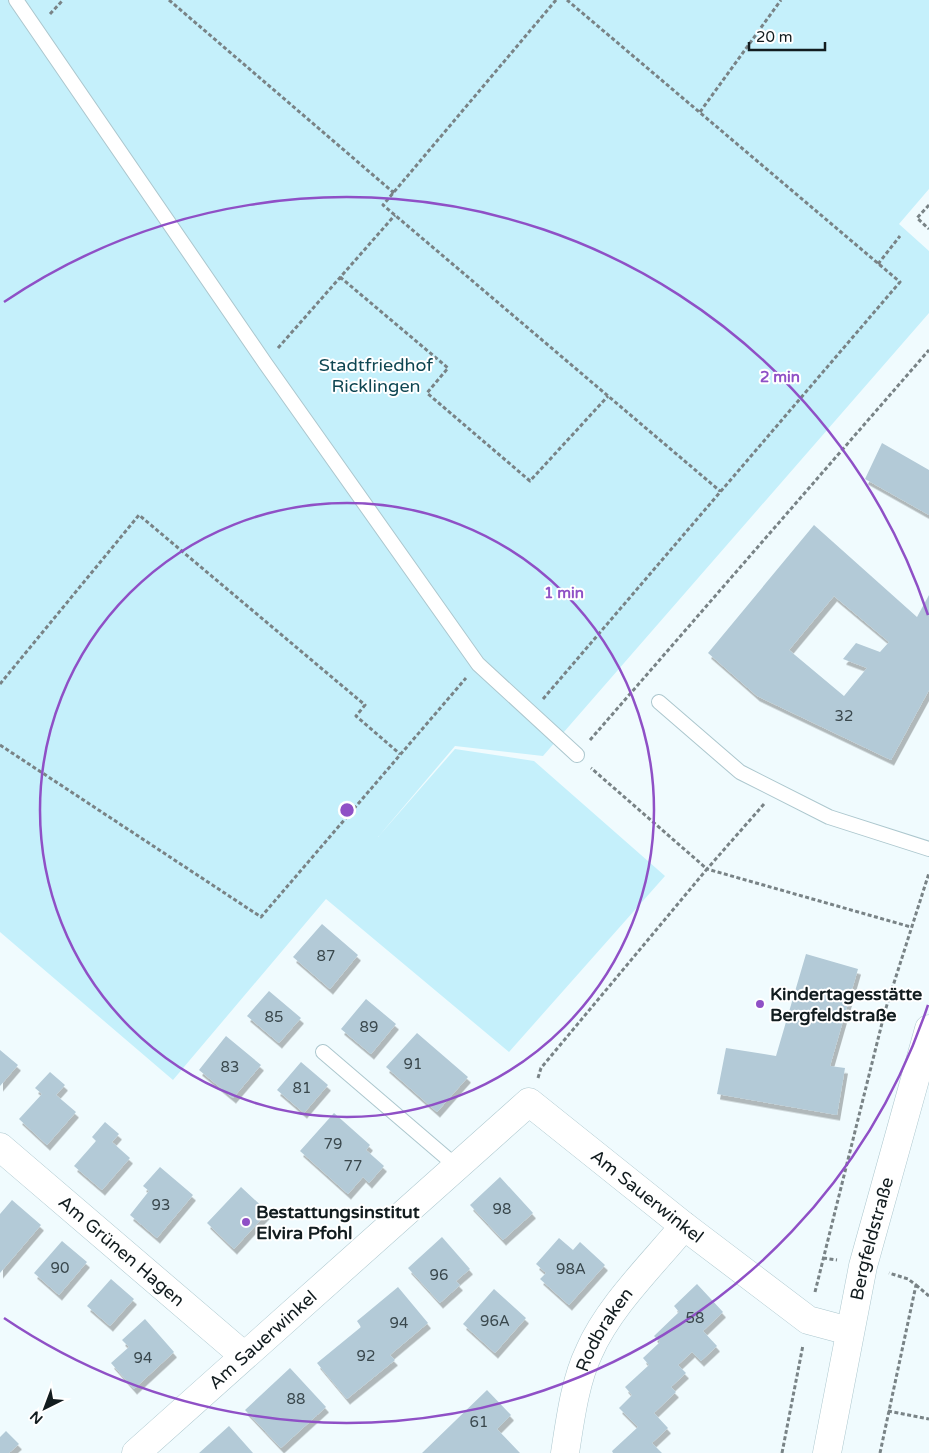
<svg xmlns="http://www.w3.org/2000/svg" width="929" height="1453" viewBox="0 0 929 1453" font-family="'Varela Round',sans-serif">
<defs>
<filter id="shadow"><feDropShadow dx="3" dy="5.5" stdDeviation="0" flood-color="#0004"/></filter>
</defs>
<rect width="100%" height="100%" fill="#f0fbfe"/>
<!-- green -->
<path fill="#c5f0fb" d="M0,0H929V189L899,224L929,251V313L543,756L455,746L378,837L455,749L534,761L665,876L509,1052L326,899L173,1080L0,932Z"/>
<!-- building -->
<path fill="#b3cad7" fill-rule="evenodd" filter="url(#shadow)" d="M882,443L929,470V515L865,479Z
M814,525L917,617L929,595V690L891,760L757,696L708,653ZM834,596L889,642L880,652L856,643L843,659L867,668L844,696L789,650Z
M322,924L358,955L330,989L293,957Z
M806,954L858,969L830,1066L845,1068L837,1115L717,1094L726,1048L776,1056Z
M269,991L301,1018L279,1043L247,1016Z
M366,999L396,1024L371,1054L341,1029Z
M417,1033L468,1077L437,1112L386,1067Z
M226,1036L261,1065L233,1098L199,1070Z
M0,1050L18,1065L0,1086Z
M301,1062L328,1085L304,1113L277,1090Z
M50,1072L65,1085L56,1095L76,1112L47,1145L19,1119L42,1094L35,1088Z
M334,1113L370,1145L366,1150L384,1166L369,1183L363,1177L348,1194L300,1151Z
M105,1122L119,1134L112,1142L130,1158L102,1190L74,1166L96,1141L92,1137Z
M160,1167L193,1195L157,1238L130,1215L149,1191L143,1186Z
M500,1177L533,1213L503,1240L470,1205Z
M241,1187L268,1212L234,1249L207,1223Z
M12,1200L41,1225L0,1273V1214Z
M442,1237L470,1269L456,1281L460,1285L440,1303L408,1268Z
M559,1238L573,1250L580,1242L605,1265L569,1305L540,1279L546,1273L536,1264Z
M62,1241L87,1262L59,1295L34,1273Z
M111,1279L134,1299L110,1326L87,1306Z
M697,1284L723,1312L703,1331L717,1346L701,1361L692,1352L678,1365L686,1373L671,1387L676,1392L654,1413L668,1428L652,1443L662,1453H613L612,1451L638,1427L619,1408L632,1395L625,1387L649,1365L643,1358L660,1342L654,1336L679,1312L674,1306Z
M398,1287L428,1323L390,1355L395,1360L347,1399L317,1363L361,1327L357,1321Z
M494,1289L526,1318L495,1353L463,1324Z
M145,1319L174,1352L134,1389L111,1363L129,1347L122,1340Z
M290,1368L326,1407L281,1448L245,1410Z
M487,1390L511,1415L497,1429L520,1453H422Z
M229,1426L253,1453H199Z
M6,1431L19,1444L9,1453H0V1437Z"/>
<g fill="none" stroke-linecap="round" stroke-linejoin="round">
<!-- lane casing -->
<g stroke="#acc7ce" stroke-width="16">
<path id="lane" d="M16,0L265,363L478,664L577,755
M659,702L740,772L829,817L929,849
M323,1052L456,1166"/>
</g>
<!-- street casing -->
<g stroke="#acc7ce" stroke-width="29">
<g id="street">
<path id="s1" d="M0,1147L243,1355"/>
<path id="s2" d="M136,1453L529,1102L684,1226L808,1320L849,1331"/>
<path id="s3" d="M565,1453C570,1421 575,1381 589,1352C609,1306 652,1265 684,1226"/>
</g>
</g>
<!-- secondary casing -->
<g stroke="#acc7ce" stroke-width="29">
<g id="secondary">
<path id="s4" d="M827,1453L863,1266L929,1029"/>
</g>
</g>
<!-- path -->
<path stroke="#798386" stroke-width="3" stroke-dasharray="4 2.5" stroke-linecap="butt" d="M169,0L394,193
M556,0L383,205L720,491
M50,14L63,0
M700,112L781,0
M929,205L917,218L929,229
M878,264L900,236
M340,277L448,368L427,393L530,481L608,396
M278,348L395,215
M0,684L139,515L365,705L356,716L400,754
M543,699L900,282L567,0
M590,740L929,350
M0,745L261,917L466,678
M764,804L707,869L911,927
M538,1078L541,1068L707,869L591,768
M823,1258L837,1260
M916,1285L929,1296
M815,1292L885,1011L929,873
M888,1411L929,1419
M782,1453L803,1345
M880,1453L916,1285L908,1279L889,1273"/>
<!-- lane -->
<use href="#lane" stroke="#fff" stroke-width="14"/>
<!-- street -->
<use href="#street" stroke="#fff" stroke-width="28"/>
<!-- secondary -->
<use href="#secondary" stroke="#fff" stroke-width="28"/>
</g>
<!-- distance rings -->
<g fill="none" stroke="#8f50c6" stroke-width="2.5">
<circle cx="347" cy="810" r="307"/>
<path d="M928 1005A613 613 0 0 1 4 1318M4 302A613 613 0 0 1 928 615"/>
</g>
<!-- markers -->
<g fill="#8f50c6" stroke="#fff" stroke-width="2">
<circle cx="760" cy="1004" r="5"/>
<circle cx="246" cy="1222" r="5"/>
</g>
<g text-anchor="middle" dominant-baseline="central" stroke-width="4" stroke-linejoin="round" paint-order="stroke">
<!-- number labels -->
<g font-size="15" fill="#3a484d">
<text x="844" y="716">32</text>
<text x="326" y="956">87</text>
<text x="274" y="1017">85</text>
<text x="369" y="1027">89</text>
<text x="413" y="1064">91</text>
<text x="230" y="1067">83</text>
<text x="302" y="1088">81</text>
<text x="333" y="1144">79</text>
<text x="353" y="1166">77</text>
<text x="161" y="1205">93</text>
<text x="502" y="1209">98</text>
<text x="60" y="1268">90</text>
<text x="571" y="1269">98A</text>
<text x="439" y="1275">96</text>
<text x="695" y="1318">58</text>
<text x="495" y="1321">96A</text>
<text x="399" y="1323">94</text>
<text x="366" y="1356">92</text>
<text x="143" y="1358">94</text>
<text x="296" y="1399">88</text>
<text x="479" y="1422">61</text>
</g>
<!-- park labels -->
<g font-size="18" fill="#0e4652" stroke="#fff">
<text x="376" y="365">Stadtfriedhof<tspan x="376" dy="21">Ricklingen</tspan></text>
</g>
<!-- poi labels -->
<g font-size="18" font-weight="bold" fill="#121c1f" stroke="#fff" text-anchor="start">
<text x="770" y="994">Kindertagesstätte<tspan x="770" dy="21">Bergfeldstraße</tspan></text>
<text x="256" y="1212">Bestattungsinstitut<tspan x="256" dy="21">Elvira Pfohl</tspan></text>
</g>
<!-- street labels -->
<g font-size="18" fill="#121c1f" stroke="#fff">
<text stroke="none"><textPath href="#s2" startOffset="678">Am Sauerwinkel</textPath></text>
<text stroke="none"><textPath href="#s4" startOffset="219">Bergfeldstraße</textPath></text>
<text stroke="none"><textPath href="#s1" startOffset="160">Am Grünen Hagen</textPath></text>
<text stroke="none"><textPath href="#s3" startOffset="131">Rodbraken</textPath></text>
<text stroke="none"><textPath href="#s2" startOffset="170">Am Sauerwinkel</textPath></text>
</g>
</g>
<circle cx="347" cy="810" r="8" fill="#8f50c6" stroke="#fff" stroke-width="2.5"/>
<g font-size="15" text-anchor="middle" font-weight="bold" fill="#8f50c6" stroke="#fff" stroke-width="4" stroke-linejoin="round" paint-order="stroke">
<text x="780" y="382">2 min</text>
<text x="564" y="598">1 min</text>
</g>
<!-- north arrow -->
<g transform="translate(45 1408) rotate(222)" stroke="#ffffff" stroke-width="4" paint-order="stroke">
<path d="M0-4L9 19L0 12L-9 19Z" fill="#121c1f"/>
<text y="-8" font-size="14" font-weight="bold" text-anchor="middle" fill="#121c1f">N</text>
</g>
<!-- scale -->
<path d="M749 42v8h76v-8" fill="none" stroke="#121c1f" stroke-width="2.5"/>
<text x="756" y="42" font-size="15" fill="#121c1f" stroke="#ffffff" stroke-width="4" paint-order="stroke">20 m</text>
</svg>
